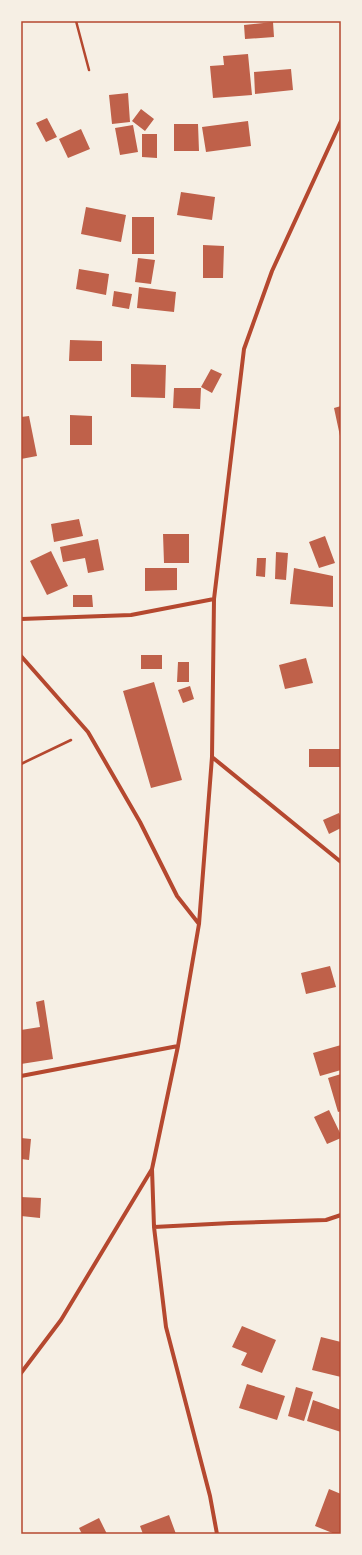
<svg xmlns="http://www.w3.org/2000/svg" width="362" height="1555" viewBox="0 0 362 1555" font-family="Lora,serif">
<rect width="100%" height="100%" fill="#f6efe4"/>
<!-- building -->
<path fill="#bf614a" d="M273,22L274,37L245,39L244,25Z
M248,54L252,95L213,98L210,66L224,65L223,56Z
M291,69L293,90L255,94L254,72Z
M128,93L130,122L112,124L109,95Z
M141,109L154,119L145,131L132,121Z
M47,118L57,137L46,142L36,123Z
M248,121L251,146L206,152L202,127Z
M174,124H198L199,151H174Z
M133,125L138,152L120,155L115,128Z
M81,129L90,149L68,158L59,139Z
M142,134H157V158L142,157Z
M181,192L215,197L212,220L177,215Z
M86,207L126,215L121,242L81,234Z
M132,217H154V254H132Z
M203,245L224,246L223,278H203Z
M138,258L155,260L151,284L135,282Z
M79,269L109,274L106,295L76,289Z
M139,287L176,292L174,312L137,308Z
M114,291L132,294L129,309L112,306Z
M70,340L102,341V361H69Z
M131,364L166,365L165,398L131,397Z
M211,369L222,374L212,393L201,387Z
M174,388H201L200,409L173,408Z
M341,406V436H340L334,408Z
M70,415L92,416V445H70Z
M29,416L37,456L21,459V417Z
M79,519L83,536L54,542L51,524Z
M163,534H189V563H164Z
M325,536L335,563L319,568L309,542Z
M98,539L104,570L88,573L85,558L63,562L60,547Z
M51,551L68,586L47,595L30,561Z
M276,552L288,553L286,580L275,579Z
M257,558H266L265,577L256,576Z
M145,568H177V590L145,591Z
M294,568L333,576V607L290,604Z
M73,595H92L93,607H73Z
M141,655H162V669H141Z
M306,658L313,683L285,689L279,665Z
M178,662H189V682H177Z
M154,682L182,780L151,788L123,691Z
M190,686L194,699L183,703L178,690Z
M309,749H341V767H309Z
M339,813L341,818V828L329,834L323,820Z
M330,966L336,987L306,994L301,973Z
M44,1000L53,1059L21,1064V1030L40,1027L36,1002Z
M341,1045V1070L320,1076L313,1053Z
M341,1074V1111L338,1112L328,1078Z
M329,1110L341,1135V1138L327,1144L314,1117Z
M21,1138L31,1139L29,1160L21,1159Z
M21,1197L41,1198L40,1218L21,1216Z
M242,1326L276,1340L262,1373L241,1365L247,1353L232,1347Z
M321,1337L341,1342V1377L312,1370Z
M247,1384L285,1396L277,1420L239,1408Z
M296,1387L313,1392L304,1421L288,1416Z
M313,1400L341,1410V1432L307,1421Z
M329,1489L341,1494V1534H335L315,1526Z
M169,1515L176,1534H143L140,1526Z
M99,1518L107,1534H82L79,1528Z"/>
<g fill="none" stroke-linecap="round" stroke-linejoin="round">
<!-- path -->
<path stroke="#b5482f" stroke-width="2.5" d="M76,21L89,70
M21,764L71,740"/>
<!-- minor -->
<path stroke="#b5482f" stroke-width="4" d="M21,619L131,615L214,599
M21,656L88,732L140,822L177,896L199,924
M212,757L341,862
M21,1076L178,1046
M154,1227L231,1223L326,1220L341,1215
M21,1373L61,1320L152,1169
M217,1534L210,1496L166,1327L154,1227L152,1169L178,1046L199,924L212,757L214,599L244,349L272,271L341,121"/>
</g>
<!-- border -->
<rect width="362" height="1555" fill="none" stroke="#f6efe4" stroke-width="44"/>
<rect x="22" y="22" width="318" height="1511" fill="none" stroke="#b5482f" stroke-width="1.5"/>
</svg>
